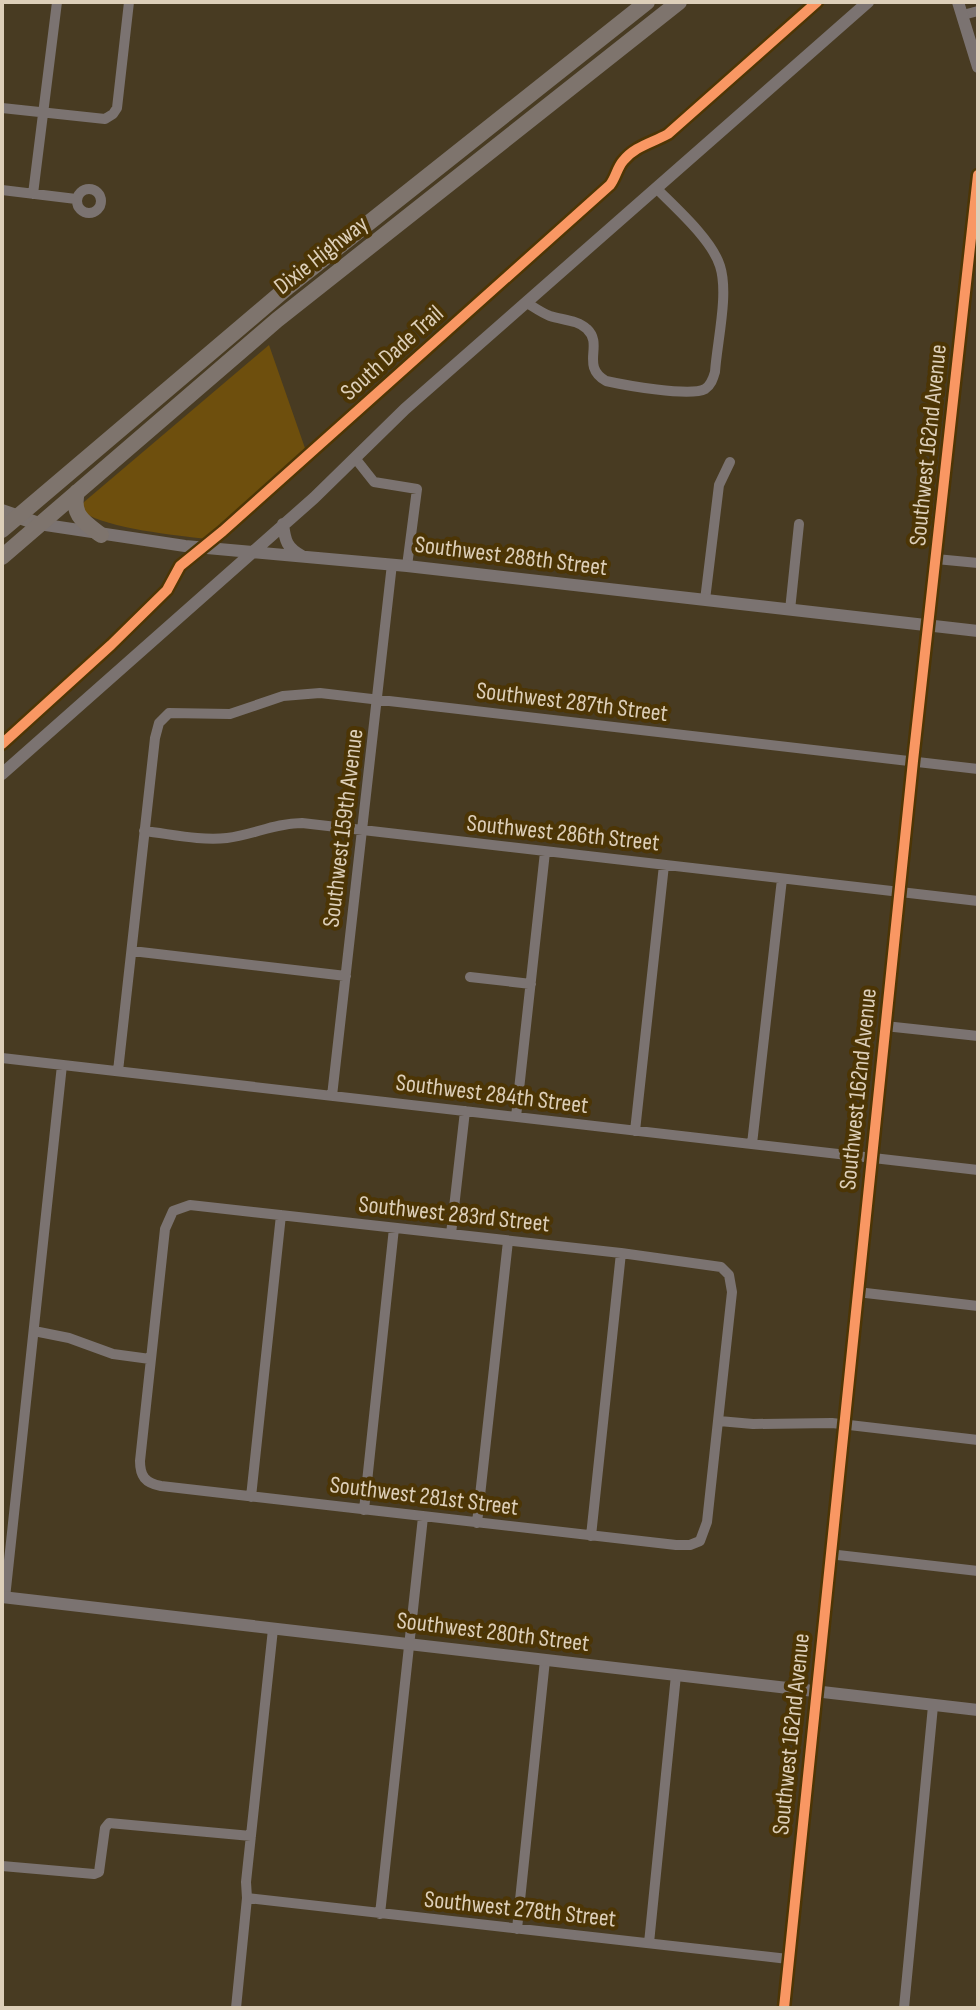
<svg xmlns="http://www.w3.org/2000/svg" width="980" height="2010" viewBox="0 0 980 2010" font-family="'Sofia Sans Condensed',sans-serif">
<rect width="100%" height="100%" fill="#483b22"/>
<!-- green -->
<path fill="#6e4f0d" d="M269,345L306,451L217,532L207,539C175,535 109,529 83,512L82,505L84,502Z"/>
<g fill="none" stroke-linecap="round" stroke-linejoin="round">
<!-- minor -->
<path stroke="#7b7371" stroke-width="10" d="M963,15L978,11
M2,108L105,119L113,114L117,108L129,2
M77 201a12 12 0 1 1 24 0a12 12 0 1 1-24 0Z
M2,190L76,199
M33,194L57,2
M527,303C535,308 542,313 550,316C562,320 578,320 587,329C604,345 580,366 606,381C624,385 690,397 705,389C711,385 713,379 715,372C717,342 729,294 720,266C712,240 676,208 657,189
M355,458L374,482L417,489L407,566
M936,559L978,563
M705,600L719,485L730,462
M790,610L799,524
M144,831C171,834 200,841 227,838C253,835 275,823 302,823L978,901
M132,951L346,976
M470,977L531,984
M885,1026L978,1036
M2,1058L978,1170
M118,1071L155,738L159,723L169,713L230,714L283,696L320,693L978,769
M332,1096L392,564
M516,1117L545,852
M635,1131L664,865
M752,1144L782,879
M190,1205L621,1253L721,1267L729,1275L732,1292L707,1522L700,1541L690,1545H676L161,1486C145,1483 140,1476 140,1461L165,1229L173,1211Z
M451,1234L465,1111
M857,1292L978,1306
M34,1331L69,1338L113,1354L150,1359
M719,1421L753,1424L832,1423L978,1440
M251,1497L281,1215
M364,1510L394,1228
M477,1523L508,1241
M591,1536L621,1253
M829,1554L978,1571
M5,1598L62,1065
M2,1866L94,1874L99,1872L105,1828L109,1823L251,1836
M247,1898L788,1959
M380,1914L423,1517
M517,1929L545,1660
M649,1943L676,1675
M236,2008L247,1898L246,1882L273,1629
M904,2008L933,1706"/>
<!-- tertiary -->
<path stroke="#7b7371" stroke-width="12" d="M958,2L978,67
M39,524L185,546L407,566L978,631
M283,524C285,541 287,548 302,556
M2,774L314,498L405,409L868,2
M2,1597L978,1710
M784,2008L913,761L978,175"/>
<!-- secondary -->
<path stroke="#7d746f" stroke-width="14" d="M2,511L39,524"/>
<!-- trunk -->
<path stroke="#7e746d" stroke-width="16" d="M77,492C71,515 84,522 101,535
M2,530L288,287L647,2
M2,557L277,320L679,2"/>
<!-- cycleway casing -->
<g stroke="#4c3505" stroke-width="15">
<path id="cycleway" d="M2,744L111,645L167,590L180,566L223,531L610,185C616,177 617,168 623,161C635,146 652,143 668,134L817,2
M784,2008L913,761L978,175"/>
</g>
<!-- cycleway -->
<use href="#cycleway" stroke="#f99763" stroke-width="10"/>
</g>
<g text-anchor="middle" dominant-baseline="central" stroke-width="8" stroke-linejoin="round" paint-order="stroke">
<!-- street labels -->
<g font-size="24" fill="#ddcfb9" stroke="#4c3505">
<text transform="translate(321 255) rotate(-38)">Dixie Highway</text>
<text transform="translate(392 353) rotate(-42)">South Dade Trail</text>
<text transform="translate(928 445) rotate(-84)">Southwest 162nd Avenue</text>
<text transform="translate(511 556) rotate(7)">Southwest 288th Street</text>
<text transform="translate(572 702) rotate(7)">Southwest 287th Street</text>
<text transform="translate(343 828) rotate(-83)">Southwest 159th Avenue</text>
<text transform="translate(563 833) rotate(6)">Southwest 286th Street</text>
<text transform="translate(858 1089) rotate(-84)">Southwest 162nd Avenue</text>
<text transform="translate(492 1094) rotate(7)">Southwest 284th Street</text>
<text transform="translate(454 1214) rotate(6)">Southwest 283rd Street</text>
<text transform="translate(424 1496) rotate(7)">Southwest 281st Street</text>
<text transform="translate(493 1632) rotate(7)">Southwest 280th Street</text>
<text transform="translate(791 1734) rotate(-84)">Southwest 162nd Avenue</text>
<text transform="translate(520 1909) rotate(6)">Southwest 278th Street</text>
</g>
</g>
<!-- border -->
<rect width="980" height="2010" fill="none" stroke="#ddcfb9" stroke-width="8"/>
</svg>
